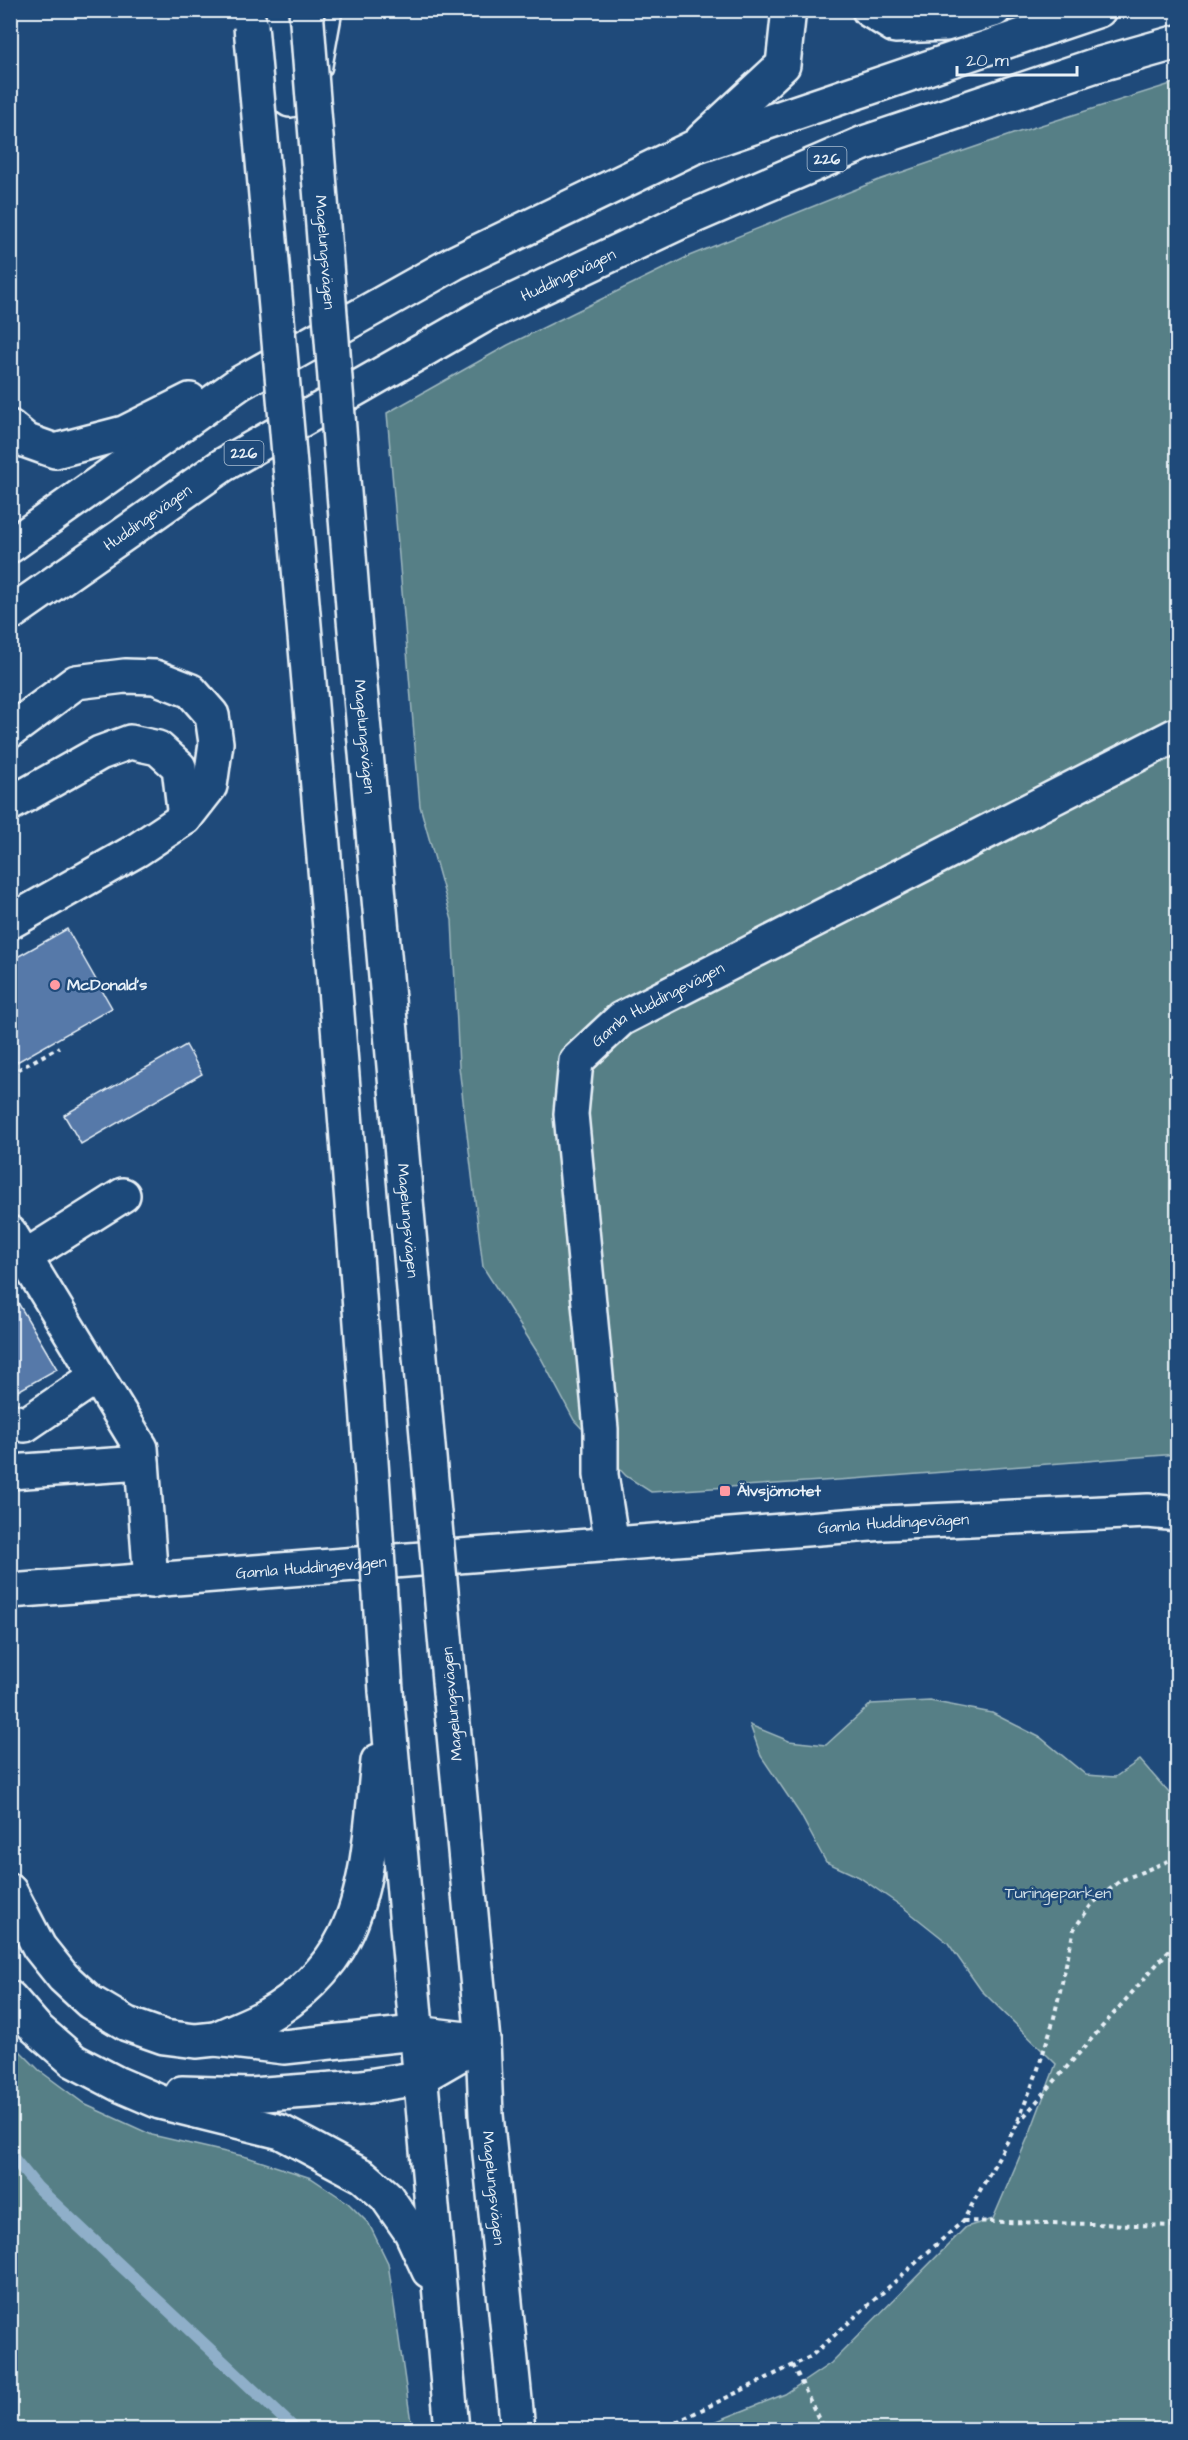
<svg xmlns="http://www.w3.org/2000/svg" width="1188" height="2440" viewBox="0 0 1188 2440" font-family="'Architects Daughter',sans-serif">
<rect width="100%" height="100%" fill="#1f4a7a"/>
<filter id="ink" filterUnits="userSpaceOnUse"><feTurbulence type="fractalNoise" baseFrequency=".0167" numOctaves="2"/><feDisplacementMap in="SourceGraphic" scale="12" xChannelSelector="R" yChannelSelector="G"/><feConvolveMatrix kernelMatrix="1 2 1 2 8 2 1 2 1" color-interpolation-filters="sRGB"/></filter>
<g filter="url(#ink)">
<!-- green -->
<path fill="#567f86" stroke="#9fb8bf" stroke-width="1.5" d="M1177,82V1454L853,1479L651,1492L626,1476L574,1420L541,1358L483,1267L459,1067L452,920L420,806L387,413L508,345L689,256L879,180L1013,134Z
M930,1701L992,1713L1041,1738L1086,1775L1115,1777L1140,1760L1177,1802V2429H697L785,2394L831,2363L966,2227L993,2219L1031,2130L1056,2064L981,1990L948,1943L904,1908L859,1877L826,1862L800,1814L761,1756L750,1725L789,1741L826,1745L871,1704Z
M11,2042L40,2071L86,2105L152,2135L247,2157L311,2178L347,2202L369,2224L388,2263L412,2429H11Z"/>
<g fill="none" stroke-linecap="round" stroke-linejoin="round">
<!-- stream -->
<path stroke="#8fafc9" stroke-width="12" d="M10,2154L38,2188L296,2430"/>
</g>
<!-- building -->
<path fill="#5679a9" stroke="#e8f1f8" stroke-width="1.5" d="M67,929L112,1008L10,1066V961Z
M186,1045L202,1074L81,1144L64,1115Z
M10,1289L57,1369L18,1391L10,1378Z"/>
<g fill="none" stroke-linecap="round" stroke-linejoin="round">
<!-- minor casing -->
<g stroke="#e8f1f8" stroke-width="38">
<g id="minor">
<path d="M283,10L290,100"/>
<path d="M10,731L76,682L125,676L155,677L191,691L212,715L216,743L210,786L185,818L137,850L10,922"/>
<path d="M10,804L100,753L130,742L158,748L179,767L185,818"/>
<path d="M10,1233L141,1448L151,1581"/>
<path d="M25,1257L123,1195"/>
<path d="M10,1420L25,1425L97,1376"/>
<path d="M10,1472L142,1463"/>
<path id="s1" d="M612,1544L601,1475V1429L571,1114L576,1061L621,1019L1178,734"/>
<path id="s2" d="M10,1591L884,1523L1148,1511L1178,1514"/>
</g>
</g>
<!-- major casing -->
<g stroke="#e8f1f8" stroke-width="38">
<g id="major">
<path d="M869,10L895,26L946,24L994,10"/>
<path d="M315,65L325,10"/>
<path d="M702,140L783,65L788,18L786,10"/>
<path d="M10,427L27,441L55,451L124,433L190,400"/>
<path d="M10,546L240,383L454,263L694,147L1099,10"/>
<path id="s3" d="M10,614L223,465L490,312L678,223L864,143L1093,66L1178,42"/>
<path d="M386,1691L452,2430"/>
<path id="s4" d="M450,1692L483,2041L486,2115L518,2430"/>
<path d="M10,1891L39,1947L63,1977L90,2002L127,2024L164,2037L196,2041L215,2039L284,2047L415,2033L483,2041"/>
<path d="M10,1998L36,2028L74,2061L118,2084L160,2102L281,2132L363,2176L386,2196L411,2232L429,2271"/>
<path d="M216,2039C232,2031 250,2025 266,2016C297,1999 329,1969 345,1936C370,1886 372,1816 378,1761"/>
<path d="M182,2093L251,2095L362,2087L419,2078L483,2041"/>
</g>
</g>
<!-- path -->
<path stroke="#e8f1f8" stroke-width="4" stroke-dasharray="4.5 4.5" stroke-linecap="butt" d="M10,1074L59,1047
M1018,2123L1178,1940
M963,2221L1178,2226
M793,2365L824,2430
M660,2430L810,2357L963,2221L1016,2126L1036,2075L1053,2022L1074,1929L1092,1904L1120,1881L1178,1857"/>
<!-- minor -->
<use href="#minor" stroke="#1f4a7a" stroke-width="33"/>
<!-- major -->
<use href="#major" stroke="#1f4a7a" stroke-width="33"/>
<!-- major-bridge casing -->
<g stroke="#e8f1f8" stroke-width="38" stroke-linecap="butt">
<g id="major-bridge">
<path id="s5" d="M306,10L354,619L450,1692"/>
<path d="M251,26C300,581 352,1135 386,1691"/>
</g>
</g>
<!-- major-bridge -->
<use href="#major-bridge" stroke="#1f4a7a" stroke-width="33"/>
</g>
</g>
<!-- markers -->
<g fill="#ff9aa2" stroke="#1f4a7a" stroke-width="2">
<circle cx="55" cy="985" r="6"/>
<rect x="719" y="1485" width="12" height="12" rx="3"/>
</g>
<g text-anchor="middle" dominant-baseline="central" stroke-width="5" stroke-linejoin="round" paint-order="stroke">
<!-- shield labels -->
<g fill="#1f4a7a" stroke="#acbfd2" stroke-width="1.5">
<rect x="807.5" y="147" width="39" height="24" rx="4.5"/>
<rect x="224.5" y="441" width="39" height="24" rx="4.5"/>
</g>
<g font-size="15" font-weight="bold" fill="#e8f1f8">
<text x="827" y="159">226</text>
<text x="244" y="453">226</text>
</g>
<!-- street labels -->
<g font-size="16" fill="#e8f1f8" stroke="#1f4a7a">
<text stroke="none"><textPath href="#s5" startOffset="243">Magelungsvägen</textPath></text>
<text stroke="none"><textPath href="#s3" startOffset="654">Huddingevägen</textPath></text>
<text stroke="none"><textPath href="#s3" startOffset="168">Huddingevägen</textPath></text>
<text stroke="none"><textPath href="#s5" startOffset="729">Magelungsvägen</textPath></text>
<text stroke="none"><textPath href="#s1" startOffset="586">Gamla Huddingevägen</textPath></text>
<text stroke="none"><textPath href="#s5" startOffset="1215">Magelungsvägen</textPath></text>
<text stroke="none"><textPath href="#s2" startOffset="886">Gamla Huddingevägen</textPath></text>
<text stroke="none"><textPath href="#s2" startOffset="302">Gamla Huddingevägen</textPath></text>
<text transform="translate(452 1704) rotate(-95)">Magelungsvägen</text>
<text stroke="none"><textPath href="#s4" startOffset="498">Magelungsvägen</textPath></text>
</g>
<!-- poi labels -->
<g font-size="16" font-weight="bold" fill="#e8f1f8" stroke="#1f4a7a" text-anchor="start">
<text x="67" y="985">McDonald's</text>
<text x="737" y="1491">Älvsjömotet</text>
</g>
<!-- park labels -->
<g font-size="16" fill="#d2e0e7" stroke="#1f4a7a">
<text x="1058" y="1893">Turingeparken</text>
</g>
</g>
<!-- margin -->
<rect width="1188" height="2440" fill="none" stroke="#1f4a7a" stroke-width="36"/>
<rect x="18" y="18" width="1152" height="2404" fill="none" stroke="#e8f1f8" stroke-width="2" filter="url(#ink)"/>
<!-- scale -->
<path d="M957 66v9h120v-9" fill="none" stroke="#e8f1f8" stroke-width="3"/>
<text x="966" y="66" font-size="18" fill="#e8f1f8" stroke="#1f4a7a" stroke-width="4.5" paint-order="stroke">20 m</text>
</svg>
